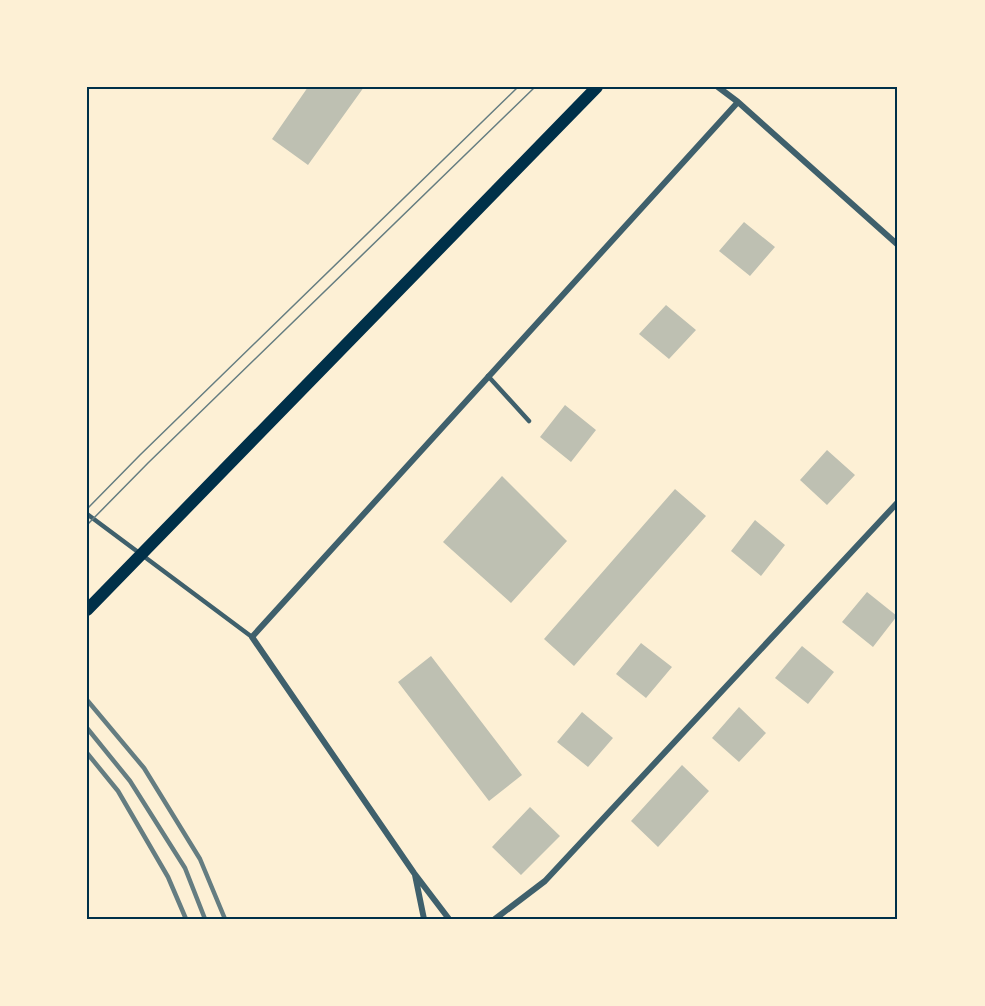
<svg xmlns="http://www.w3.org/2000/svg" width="985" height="1006" viewBox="0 0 985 1006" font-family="Barlow,sans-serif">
<rect width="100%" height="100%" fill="#fdf0d5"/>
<!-- building -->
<path fill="#bec0b2" d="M308,87H364L308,165L272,139Z
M744,222L775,247L750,276L719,251Z
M666,305L696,330L669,359L639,334Z
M565,405L596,430L571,462L540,437Z
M827,450L855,475L827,505L800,480Z
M502,476L567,541L511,603L443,542Z
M675,489L706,516L574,666L544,639Z
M755,520L785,545L761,576L731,551Z
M867,592L897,616L873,647L842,622Z
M641,643L672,667L646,698L616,674Z
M802,646L834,672L808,704L775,678Z
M431,656L522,775L489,801L398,682Z
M739,707L766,733L739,762L712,738Z
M582,712L613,738L588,767L557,742Z
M682,765L709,791L658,847L631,821Z
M530,807L560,836L521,875L492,847Z"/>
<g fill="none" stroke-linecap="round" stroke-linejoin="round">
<!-- service -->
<path stroke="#3f606c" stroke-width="4.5" d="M488,376L529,421
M87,514L252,637"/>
<!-- minor -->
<path stroke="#3f606c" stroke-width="6" d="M718,87L738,102L898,245
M415,875L424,919
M449,919L414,873L252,637L738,102
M495,919L545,881L898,502"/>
<!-- secondary -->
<path stroke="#003049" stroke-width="12" d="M87,610L597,87"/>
<!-- tram -->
<path stroke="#657d81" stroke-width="1.5" d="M87,509L140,455L518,87
M87,525L148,463L535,87"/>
<!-- rail -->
<path stroke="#657d81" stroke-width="4.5" d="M87,700L144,768L200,859L225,919
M87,728L130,781L185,868L205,919
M87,753L118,791L168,877L186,919"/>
</g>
<!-- border -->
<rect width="985" height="1006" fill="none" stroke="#fdf0d5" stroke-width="177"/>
<rect x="88" y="88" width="808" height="830" fill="none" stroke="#003049" stroke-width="2"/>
</svg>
